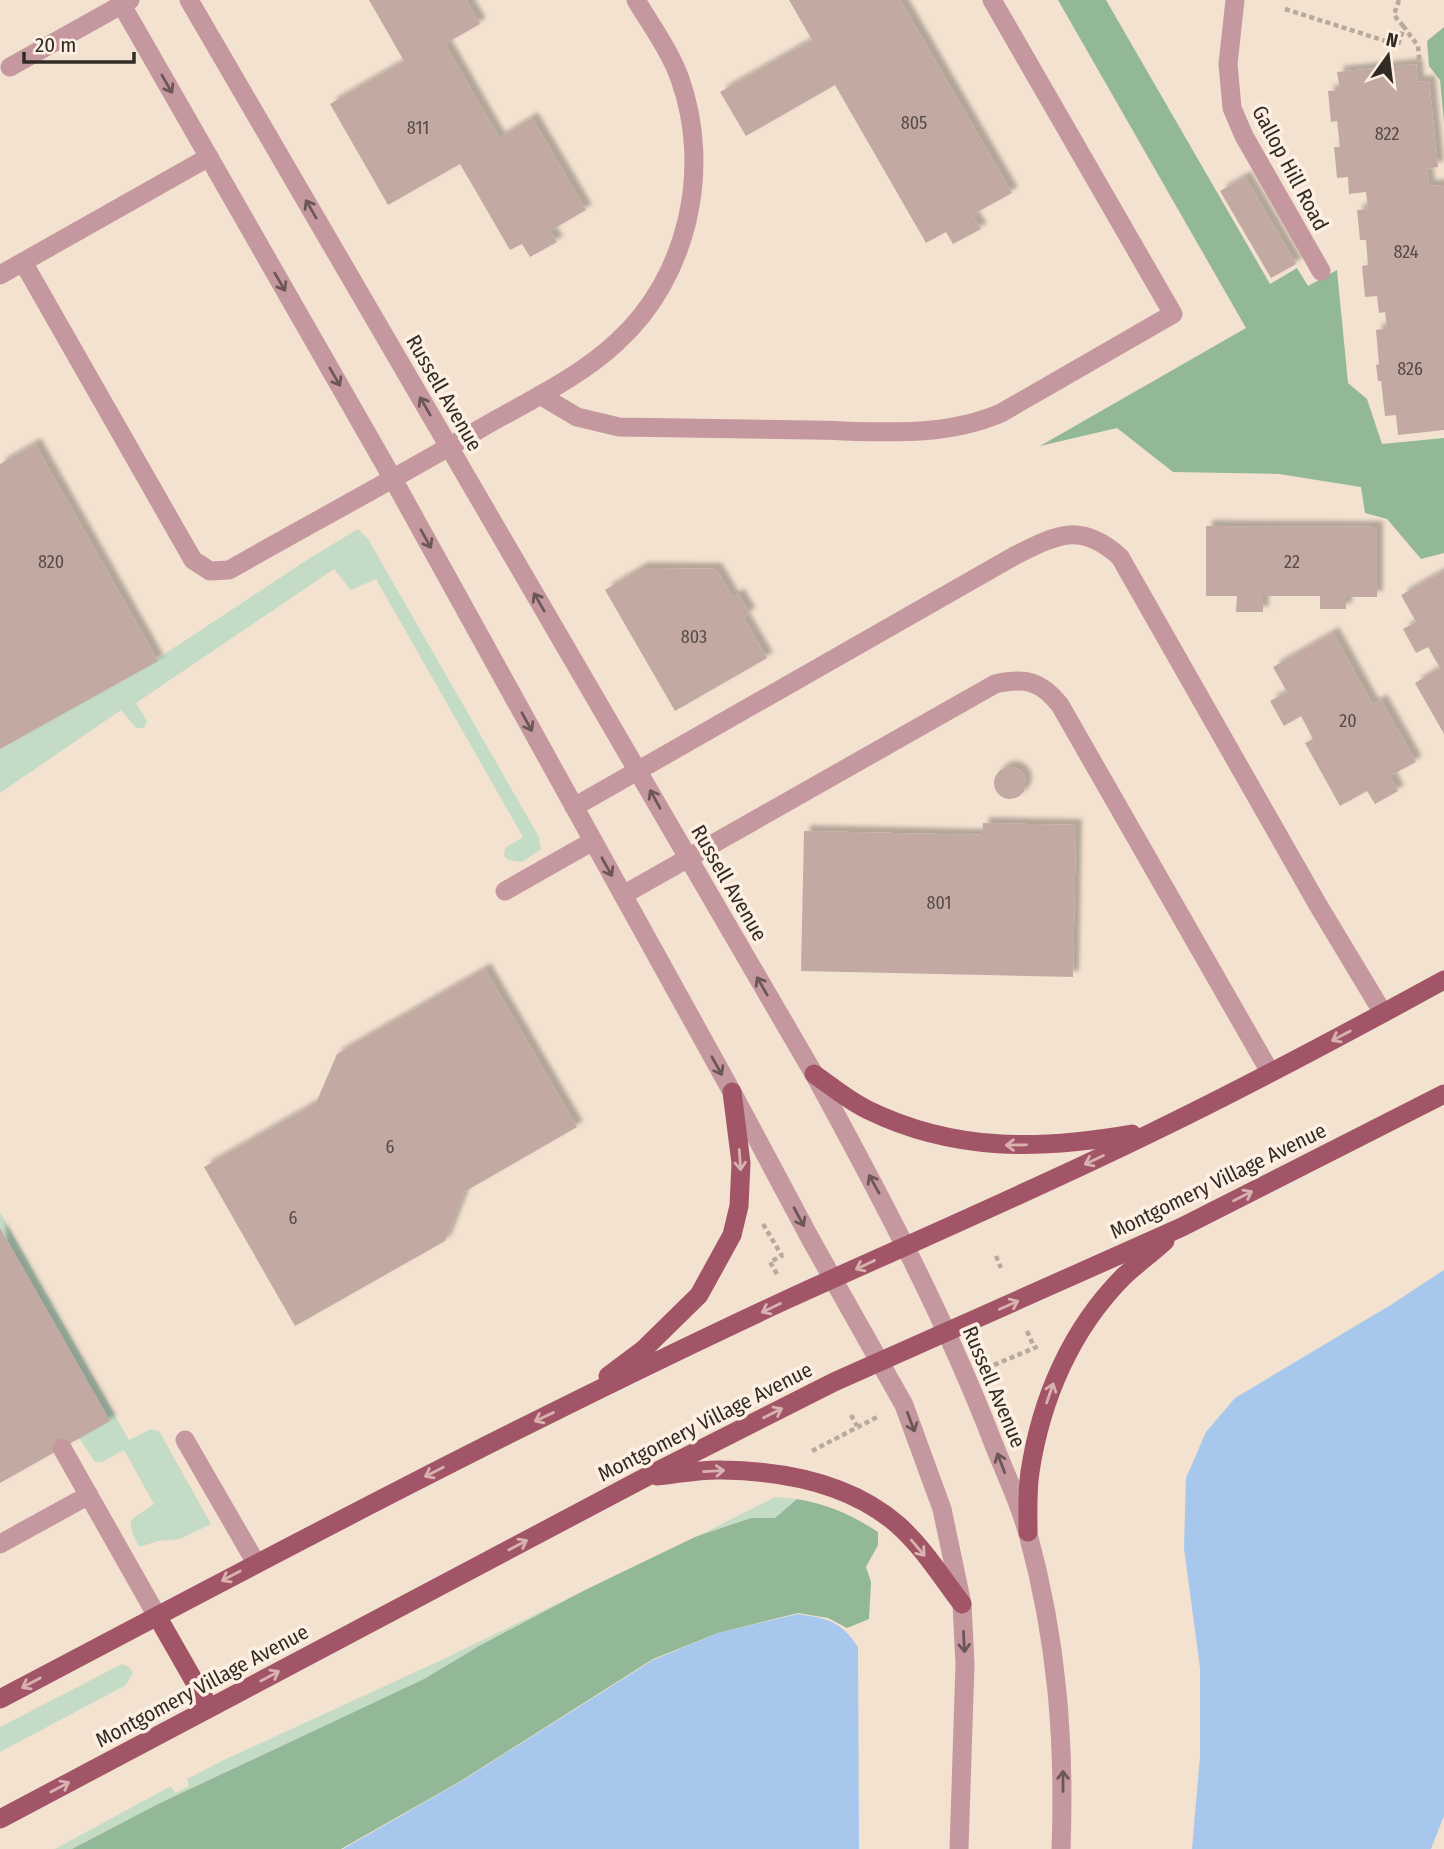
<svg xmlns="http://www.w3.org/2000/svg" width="1444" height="1849" viewBox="0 0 1444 1849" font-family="'Fira Sans Condensed',sans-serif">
<defs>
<filter id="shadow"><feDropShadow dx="6" dy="-6" stdDeviation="2" flood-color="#0004"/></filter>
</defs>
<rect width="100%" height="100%" fill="#f3e2d0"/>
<!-- green -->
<path fill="#c4dbc6" d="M358,529L368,539L539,837L541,849L522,862L509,860L504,856L505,848L523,837L376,579L351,590L334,569L136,703L147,721L144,728H136L121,710L0,793V749L157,661V659L310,558Z
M0,1212L129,1440L151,1429L159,1431L211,1524L180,1539L158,1541L139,1547C124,1516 129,1522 154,1504L124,1450L102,1462H95L79,1438L109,1421L0,1228Z
M775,1497L797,1499L775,1518H751L696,1537Z
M585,1590L479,1646L424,1679L158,1804L72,1849H55L171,1786L175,1793L189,1786L187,1779L224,1760L450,1656Z
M122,1664L129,1667L133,1673L126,1685L0,1752V1727Z"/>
<!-- forest -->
<path fill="#93b897" d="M1058,0H1106L1270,284L1297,268L1308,286L1337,270L1348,383L1367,399L1382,444L1444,438V553L1421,559L1387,519L1365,513L1361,487L1279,474L1173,472L1117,428L1040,446L1246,328Z
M1444,27V123L1440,80L1429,66L1427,41Z
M797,1499C830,1505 850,1514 878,1532V1545L866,1567L871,1582L869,1619L847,1628L828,1618L798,1613L718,1633L653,1659L459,1782L341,1849H72L158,1804L424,1679L479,1646L585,1590L695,1537L751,1518H775Z"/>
<!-- water -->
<path fill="#a7c8ec" d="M1444,1270V1816L1431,1849H1192L1200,1756V1668L1184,1548L1186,1478L1206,1432L1235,1398L1389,1306Z
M798,1614C828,1619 840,1620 858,1647L859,1849H343L460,1782L653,1660L718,1633Z"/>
<!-- building -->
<path fill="#c2aaa3" filter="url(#shadow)" d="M369,0H466L480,24L445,44L499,138L532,118L586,210L550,231L557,242L530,257L522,244L510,250L460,164L388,205L330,104L404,61Z
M789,0H900L1012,193L972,215L981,229L953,244L946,232L926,243L835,85L746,136L720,92L812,40Z
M1416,64L1418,82L1429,81L1438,167L1427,169L1429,186L1444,185V430L1398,435L1396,415L1385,416L1381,381H1378L1376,365L1379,364L1376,330L1387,328L1385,312L1379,313L1377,296L1365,297L1362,266L1368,265L1366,240H1360L1357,210L1368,209L1366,192L1349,194L1348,177L1337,178L1334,147H1340L1337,121L1331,122L1328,91L1340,90L1337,72Z
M1245,177L1296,264L1271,278L1220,191Z
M35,444L158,661L0,749V464Z
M1206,526L1377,527V597H1346V609H1320V596H1263V612H1236L1237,596H1206Z
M642,568L716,569L733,598L738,594L750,614L743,617L767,658L675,711L605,590Z
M1444,571V734L1415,683L1440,668L1428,647L1416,653L1403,629L1416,622L1401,595Z
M1333,633L1373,705L1381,700L1416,762L1390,776L1398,791L1375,804L1367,791L1340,806L1305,743L1313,739L1301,716L1284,726L1270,701L1287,692L1273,667Z
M994 783a16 16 0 1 1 32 0a16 16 0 1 1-32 0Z
M983,823L1076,825L1073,977L801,971L804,831L982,835Z
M485,969L577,1127L464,1192L445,1241L295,1326L204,1167L316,1103L337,1054Z
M0,1228L110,1421L0,1483Z"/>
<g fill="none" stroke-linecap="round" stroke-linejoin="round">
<!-- path -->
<path stroke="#b7a99b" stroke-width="4.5" stroke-dasharray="5 3.5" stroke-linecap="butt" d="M1399,0L1394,15L1404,27
M1285,9L1398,45L1404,27L1418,46L1421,81
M763,1224L782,1256
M996,1256L1001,1268
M777,1274L770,1262L783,1255
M1027,1331L1034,1347
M994,1365L1039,1346
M851,1415L857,1426
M812,1451L879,1416"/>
<!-- service -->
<path stroke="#c5989f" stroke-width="19" d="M10,67L130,0
M23,262L193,560L210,571L229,570C312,523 396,478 478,430C524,403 579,378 617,342C688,278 712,169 680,79C670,51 651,25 636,0
M0,275L209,157
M540,395L577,417L619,427C683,428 747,429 811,430C875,431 941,439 1001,413L1173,314L992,0
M574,807L1016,555C1058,534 1081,522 1120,557L1318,905L1383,1013
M505,891L593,841
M623,895L995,684C1025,677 1041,681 1060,705L1270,1072
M185,1440L256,1563
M62,1448L157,1616
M0,1544L89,1495"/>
<!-- minor -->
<path stroke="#c5989f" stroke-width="19" d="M1235,0L1228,64L1232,108L1244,136L1321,271"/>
<!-- tertiary -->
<path stroke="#c5989f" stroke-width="19" d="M119,0L393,479L732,1092L811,1240L904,1405L942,1509L962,1604L965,1664L959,1849
M189,0L814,1074C880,1195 945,1317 994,1445C1006,1475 1020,1504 1028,1534C1057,1640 1065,1740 1061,1849"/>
<!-- primary -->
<path stroke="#a25566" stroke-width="19" d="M814,1074C831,1086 849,1101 868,1110C954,1152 1040,1150 1132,1134
M608,1376L644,1349L699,1295L732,1235L739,1206L741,1163L732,1092
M657,1476C678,1474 701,1469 722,1470C784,1471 850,1483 898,1525C923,1547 942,1578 962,1604
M1028,1532C1028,1512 1027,1492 1030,1472C1041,1399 1071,1329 1124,1276C1137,1264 1152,1253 1165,1241
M157,1616L209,1707
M0,1699C261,1561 521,1423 788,1299C911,1243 1035,1190 1157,1130C1254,1083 1349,1032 1444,980
M0,1819L646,1477L834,1382L1182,1227L1444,1094"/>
</g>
<!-- one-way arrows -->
<defs><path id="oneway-shaft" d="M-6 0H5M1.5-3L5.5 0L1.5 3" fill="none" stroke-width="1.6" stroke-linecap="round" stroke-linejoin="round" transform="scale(1.75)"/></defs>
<g stroke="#6d5756">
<use href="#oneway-shaft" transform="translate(167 84) rotate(60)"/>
<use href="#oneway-shaft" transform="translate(311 209) rotate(-120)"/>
<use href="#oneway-shaft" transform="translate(280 282) rotate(60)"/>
<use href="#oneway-shaft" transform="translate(335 377) rotate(60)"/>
<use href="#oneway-shaft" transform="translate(425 406) rotate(-120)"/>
<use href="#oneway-shaft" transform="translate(426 539) rotate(61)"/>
<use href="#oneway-shaft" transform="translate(539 602) rotate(-120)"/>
<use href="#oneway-shaft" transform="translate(527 722) rotate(61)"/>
<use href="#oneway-shaft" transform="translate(655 799) rotate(-119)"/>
<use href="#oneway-shaft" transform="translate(607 867) rotate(61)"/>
<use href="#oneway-shaft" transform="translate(762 986) rotate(-120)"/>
<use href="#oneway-shaft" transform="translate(717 1066) rotate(61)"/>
<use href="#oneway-shaft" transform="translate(874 1184) rotate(-119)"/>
<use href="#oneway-shaft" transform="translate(799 1217) rotate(62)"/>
<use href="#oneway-shaft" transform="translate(911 1422) rotate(69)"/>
<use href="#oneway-shaft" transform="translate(1001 1463) rotate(-111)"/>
<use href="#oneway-shaft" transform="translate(964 1642) rotate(87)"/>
<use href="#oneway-shaft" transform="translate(1063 1781) rotate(-90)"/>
</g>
<g stroke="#d9b2b0">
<use href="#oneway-shaft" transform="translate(1341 1036) rotate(152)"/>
<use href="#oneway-shaft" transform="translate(1016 1145) rotate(179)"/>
<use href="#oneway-shaft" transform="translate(740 1160) rotate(86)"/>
<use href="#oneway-shaft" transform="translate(1094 1160) rotate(155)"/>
<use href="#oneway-shaft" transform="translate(1243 1196) rotate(-27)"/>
<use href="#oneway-shaft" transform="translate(865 1265) rotate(154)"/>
<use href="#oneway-shaft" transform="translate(1009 1305) rotate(-24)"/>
<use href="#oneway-shaft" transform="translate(771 1308) rotate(154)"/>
<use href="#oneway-shaft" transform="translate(1050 1393) rotate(-71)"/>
<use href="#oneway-shaft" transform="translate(773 1413) rotate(-27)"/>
<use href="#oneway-shaft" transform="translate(544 1417) rotate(154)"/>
<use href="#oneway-shaft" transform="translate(714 1471) rotate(-3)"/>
<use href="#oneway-shaft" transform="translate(434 1472) rotate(153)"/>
<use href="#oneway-shaft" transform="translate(518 1545) rotate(-28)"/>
<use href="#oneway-shaft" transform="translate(918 1548) rotate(50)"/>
<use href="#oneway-shaft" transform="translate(231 1576) rotate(152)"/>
<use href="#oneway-shaft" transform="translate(270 1676) rotate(-28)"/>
<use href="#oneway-shaft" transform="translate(31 1683) rotate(152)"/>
<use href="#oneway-shaft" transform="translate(60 1787) rotate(-28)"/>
</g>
<g text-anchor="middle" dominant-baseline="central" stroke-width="7" stroke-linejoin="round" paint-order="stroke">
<!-- number labels -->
<g font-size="18" fill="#564b44">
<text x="914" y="123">805</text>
<text x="418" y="128">811</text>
<text x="1387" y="134">822</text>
<text x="1406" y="252">824</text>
<text x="1410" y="369">826</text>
<text x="51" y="562">820</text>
<text x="1292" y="562">22</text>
<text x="694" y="637">803</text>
<text x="1348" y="721">20</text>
<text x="939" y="903">801</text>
<text x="390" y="1147">6</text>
<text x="293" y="1218">6</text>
</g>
<!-- street labels -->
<g font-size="21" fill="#322b25" stroke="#fdf0e2">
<text transform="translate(1290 168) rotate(62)">Gallop Hill Road</text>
<text transform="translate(444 393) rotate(60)">Russell Avenue</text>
<text transform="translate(729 883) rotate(60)">Russell Avenue</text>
<text transform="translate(1218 1181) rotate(-26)">Montgomery Village Avenue</text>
<text transform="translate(994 1387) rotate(67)">Russell Avenue</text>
<text transform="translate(705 1422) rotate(-27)">Montgomery Village Avenue</text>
<text transform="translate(202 1686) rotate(-28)">Montgomery Village Avenue</text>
</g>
</g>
<!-- north arrow -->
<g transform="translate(1388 56) rotate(14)" stroke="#fdf0e2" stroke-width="5" paint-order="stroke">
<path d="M0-5L12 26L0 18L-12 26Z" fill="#322b25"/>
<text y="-10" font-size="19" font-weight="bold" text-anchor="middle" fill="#322b25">N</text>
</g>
<!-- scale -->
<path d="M24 52v10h110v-10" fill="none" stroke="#322b25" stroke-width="3.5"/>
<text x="35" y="52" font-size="21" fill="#322b25" stroke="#fdf0e2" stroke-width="5" paint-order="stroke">20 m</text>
</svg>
